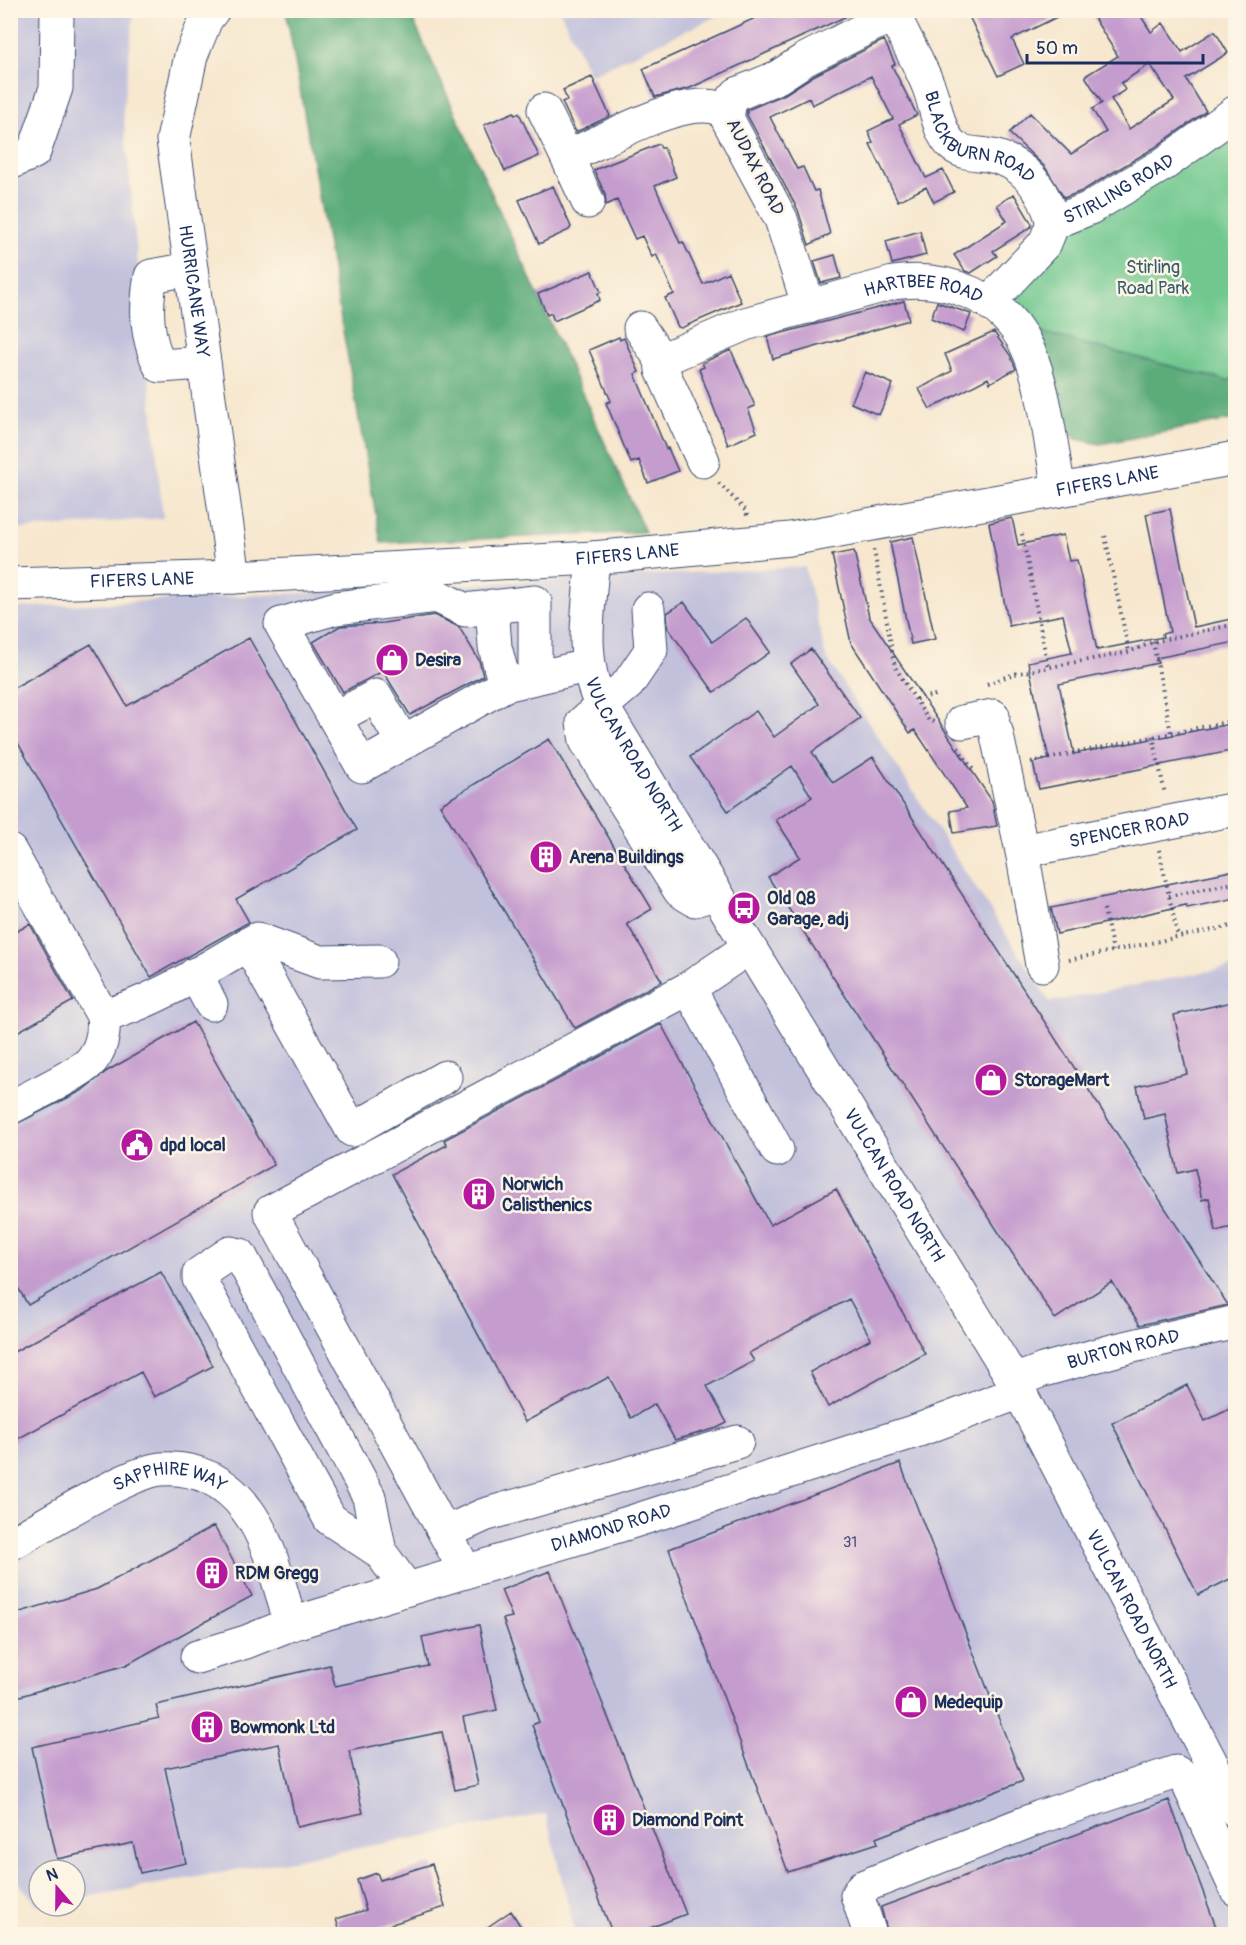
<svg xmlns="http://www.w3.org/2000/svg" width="1246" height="1945" viewBox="0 0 1246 1945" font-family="Pangolin,sans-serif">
<rect width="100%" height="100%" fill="#fcf5e5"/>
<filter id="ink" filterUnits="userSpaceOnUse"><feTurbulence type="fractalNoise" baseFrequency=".0167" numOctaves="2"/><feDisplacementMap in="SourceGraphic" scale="12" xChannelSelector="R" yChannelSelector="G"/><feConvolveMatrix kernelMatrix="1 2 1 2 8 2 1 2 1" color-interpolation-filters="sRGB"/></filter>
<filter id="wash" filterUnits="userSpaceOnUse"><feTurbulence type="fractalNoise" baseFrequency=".008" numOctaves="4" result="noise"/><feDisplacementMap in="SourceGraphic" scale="24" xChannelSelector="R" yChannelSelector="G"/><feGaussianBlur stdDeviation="1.35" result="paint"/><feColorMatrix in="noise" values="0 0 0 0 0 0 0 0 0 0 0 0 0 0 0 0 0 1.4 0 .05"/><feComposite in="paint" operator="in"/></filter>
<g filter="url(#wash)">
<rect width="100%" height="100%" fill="#f7e7ce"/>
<!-- industrial -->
<path fill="#c2c1dc" d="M11,11H134L123,111L163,518L11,530Z
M560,11H728L590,75Z
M805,567L826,657L1050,1002L1235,966V1934H575L546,1814L75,1899V1870H39V1906L10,1874V608Z"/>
<!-- green -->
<path fill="#70c88f" stroke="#467c76" stroke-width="1.5" d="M1235,124V377L1228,381L1039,332L1012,301L1063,235Z"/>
<!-- forest -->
<path fill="#5cac7a" stroke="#3c6e6c" stroke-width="1.5" d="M286,11H409L645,532L381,543Z
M1039,332L1228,381L1235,377V419L1100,444L1076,439L1059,420Z"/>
<g id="blocks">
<!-- building -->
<path fill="#c59cce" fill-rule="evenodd" d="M773,10L777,17L789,10H860L690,88L655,97L643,69Z
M966,10H1071L1012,39L1024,64L998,76Z
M1089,10H1137L1151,32L1163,23L1182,52L1215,31L1228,53L1186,79L1206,111L1154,148L1082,191L1064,198L1045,167L1009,133L1030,113L1071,154L1106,132L1092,109L1102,103L1085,76L1118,56ZM1150,64L1174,100L1129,129L1111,99L1125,90L1121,83Z
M884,40L895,64L892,66L917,115L899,124L926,178L943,170L954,192L934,202L926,187L898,201L870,144L873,143L868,131L893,119L871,76L812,105L809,98L770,117L797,169L803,167L814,191L818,190L830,234L809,245L798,210L747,115V110L785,94L813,76Z
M592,77L610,116L576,132L562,102L567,100L563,90Z
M514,112L515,115L519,113L539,156L505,171L484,125Z
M659,144L661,148H664L676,177L655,186L680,243L683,242L703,284L728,272L741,302L681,328L678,327L665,298L674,294L656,254L652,257L642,236L635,239L617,200L606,205L605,194L594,170Z
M553,186L571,227L569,230L539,244L519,200Z
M1014,194L1032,224L1031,227L993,251L997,256L971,273L965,271L954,255L1007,221L997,205Z
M920,231L926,255L892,264L886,241Z
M835,255L841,278L821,283L814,261Z
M592,271L601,292L598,293L600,300L554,321L551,313L547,315L538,294Z
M904,301L909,320L773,359L767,337Z
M937,302L971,314L964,332L931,318Z
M994,332L1010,355L1016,369L990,383L988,378L930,409L919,389L952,371L945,354Z
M619,337L620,340L624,338L639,372L635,374L666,449L668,448L678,471L648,483L639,460L631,463L606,403L611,401L589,350Z
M731,350L755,406L748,409L757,432L728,445L699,369L704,367L702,363Z
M865,372L893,384L879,415L851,403Z
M1170,509L1194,627L1236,618V642L1156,658L1158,663L1059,684L1074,754L1236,723V750L1039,789L1033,763L1049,759L1028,662L1072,653L1063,615L1009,626L989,523L1012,518L1018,545L1063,535L1069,561L1077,560L1097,650L1163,637L1162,634L1170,632L1146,514Z
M913,537L935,639L911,644L890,542Z
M854,551L869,617L992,801L997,826L954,833L950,811L967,808L915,730L910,733L851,643L832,555Z
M684,602L712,642L746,618L770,652L714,692L668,628L667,613Z
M434,615L459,627L479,660L483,676L410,715L383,671L343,692L313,642L340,626L383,623Z
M249,638L357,830L236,899L249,922L151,977L10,729V690L91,644L127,706Z
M811,649L860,718L812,752L833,783L873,757L1228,1305L1140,1325L1112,1282L1055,1319L768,877L800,857L776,820L812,797L792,766L728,811L690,757L756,711L774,737L819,704L791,664Z
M549,739L652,909L627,924L662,981L575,1028L440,805Z
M1231,871L1236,898L1187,908L1186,905L1057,934L1051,908Z
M30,924L73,1001L10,1036V935Z
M1236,1001V1226L1216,1231L1209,1198L1202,1200L1195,1169L1178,1173L1165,1114L1144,1119L1137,1086L1187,1074L1174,1015Z
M193,1022L274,1165L28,1305L10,1274V1127L81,1091L107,1071Z
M661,1024L770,1225L836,1189L925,1354L828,1407L810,1372L871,1339L849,1299L749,1353L754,1361L707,1386L727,1423L717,1428L675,1440L655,1404L631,1418L609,1377L525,1422L392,1174L447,1145L444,1140Z
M161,1272L213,1366L154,1397L141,1372L10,1443V1354Z
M1187,1385L1205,1421L1236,1406V1576L1198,1595L1112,1423Z
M900,1463L1023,1781L876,1838L878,1843L788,1872L669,1549Z
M214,1526L252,1596L126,1665L10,1699V1615L97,1589Z
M550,1571L686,1914L632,1935H613L532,1725L539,1722L503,1619L512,1617L501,1590Z
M479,1625L497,1710L463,1717L478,1785L455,1790L442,1732L349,1751L363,1813L297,1827L279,1744L165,1768L186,1863L140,1873L133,1843L57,1859L32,1747L159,1718L156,1705L330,1665L335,1686L428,1666L422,1637Z
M1169,1800L1219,1935H888L881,1907Z
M432,1864L445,1907L358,1935H341L336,1919L366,1910L357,1880L377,1873L380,1880Z
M511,1911L526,1935H476Z"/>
</g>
</g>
<g filter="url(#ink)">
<use href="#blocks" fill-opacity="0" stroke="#3c4b6f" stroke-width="1.5"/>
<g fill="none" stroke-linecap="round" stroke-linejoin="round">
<!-- minor casing -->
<g stroke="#3c4b6f" stroke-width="35">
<g id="minor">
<path id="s1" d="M213,10L206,19L191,56L173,140L234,577"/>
<path id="s2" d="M893,14C905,38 918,61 928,85C936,103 937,131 952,145C963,154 974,153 987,155C1023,160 1044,189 1053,223"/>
<path d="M544,110L567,157C602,141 667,105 704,106C712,106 720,108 727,109"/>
<path d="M567,157L588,202"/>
<path d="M10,163L34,152L56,88L57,10"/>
<path d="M191,269L151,276C145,308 146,336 160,366L204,363"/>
<path id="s3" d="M989,302L1045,243L1053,223L1090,208L1164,164L1236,112"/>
<path d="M809,307L781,219L727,118L730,102L737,94L778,77L804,60L902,10"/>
<path id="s4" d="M640,328L661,360L745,324L893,283C946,275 1003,296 1027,347C1045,386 1051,447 1059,490"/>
<path d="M661,360L662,370L703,461"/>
<path id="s5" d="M593,558C589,609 578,659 602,706L1014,1381L1236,1811"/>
<path id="s6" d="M10,584L234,577L593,558L790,539L1236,458"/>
<path d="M492,606L495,647L505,685"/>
<path d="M648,609L651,650L628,684L583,722L586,741L680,891L695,900L716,893"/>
<path d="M535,678V602L465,610L437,596L336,608L281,624L362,766L505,685L587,666"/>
<path d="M335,718L376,696L403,743"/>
<path d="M962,722L993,716"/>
<path d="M996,731L1022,851"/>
<path d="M10,851L103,1016"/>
<path d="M248,944L352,1130L445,1077"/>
<path id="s7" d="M1042,965L1022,851L1236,809"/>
<path d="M195,974L211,1004"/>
<path d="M689,988L748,948"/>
<path d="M10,1108C31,1096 71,1078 88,1064C101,1052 105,1033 103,1016C158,1001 208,967 257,939L320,962L379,961"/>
<path id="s8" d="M1014,1381L1043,1370L1116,1350L1236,1322"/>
<path d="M445,1533L484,1515L737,1442"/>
<path id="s9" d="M10,1544C44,1526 128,1472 161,1469C196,1466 227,1482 247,1510C271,1542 279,1587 291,1624"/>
<path d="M380,1552L330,1519L199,1279V1274L230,1253L240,1255L369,1497L380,1552L407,1589"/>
<path d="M466,1572L270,1212L689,988L777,1150"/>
<path id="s10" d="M197,1657L246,1642L291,1624L628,1523L919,1430L1020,1392"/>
<path d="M870,1934L857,1895L862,1887L1040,1817L1176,1772L1186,1779L1236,1889"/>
</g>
</g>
<!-- path -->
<path stroke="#3c4b6f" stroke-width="4" stroke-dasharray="1.5 4.5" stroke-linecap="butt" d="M719,483L746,511L747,516
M1022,534L1048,667
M1105,536L1129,652
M874,550L895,667L929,721L937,722
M1153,642L1171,733
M987,684L1014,674L1129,652L1153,642L1236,624
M916,699L939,694
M1153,736L1165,794
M958,748L974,771
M1031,762L1236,720
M1159,850L1178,937
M1169,896L1234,883L1236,889
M1104,909L1113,951
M1069,960L1236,925"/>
<!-- minor -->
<use href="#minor" stroke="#fff" stroke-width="33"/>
</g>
</g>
<!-- icons -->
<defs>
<g id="shop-disc" transform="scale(1.725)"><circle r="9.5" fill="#b5179e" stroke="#fcf5e5"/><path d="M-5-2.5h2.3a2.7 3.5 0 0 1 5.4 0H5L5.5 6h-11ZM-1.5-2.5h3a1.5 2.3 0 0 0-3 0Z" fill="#fff"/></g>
<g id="building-disc" transform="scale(1.725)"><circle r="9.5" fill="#b5179e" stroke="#fcf5e5"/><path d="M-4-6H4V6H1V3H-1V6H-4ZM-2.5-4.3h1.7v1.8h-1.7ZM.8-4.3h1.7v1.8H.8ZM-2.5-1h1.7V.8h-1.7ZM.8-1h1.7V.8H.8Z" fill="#fff"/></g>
<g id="bus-disc" transform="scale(1.725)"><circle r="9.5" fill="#b5179e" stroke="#fcf5e5"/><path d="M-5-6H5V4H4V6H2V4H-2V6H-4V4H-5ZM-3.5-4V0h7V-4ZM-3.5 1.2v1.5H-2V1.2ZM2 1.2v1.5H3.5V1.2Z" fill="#fff"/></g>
<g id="civic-disc" transform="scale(1.725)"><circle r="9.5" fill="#b5179e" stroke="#fcf5e5"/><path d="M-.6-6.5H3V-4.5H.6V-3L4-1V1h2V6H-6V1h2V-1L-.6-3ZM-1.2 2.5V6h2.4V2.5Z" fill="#fff"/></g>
</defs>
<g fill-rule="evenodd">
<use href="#shop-disc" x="392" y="660"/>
<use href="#building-disc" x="546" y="857"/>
<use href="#bus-disc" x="744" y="908"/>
<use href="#shop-disc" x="991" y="1080"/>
<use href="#civic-disc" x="137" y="1145"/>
<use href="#building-disc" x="479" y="1194"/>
<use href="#building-disc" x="212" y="1573"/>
<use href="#shop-disc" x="911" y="1702"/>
<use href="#building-disc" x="207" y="1727"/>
<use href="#building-disc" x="609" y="1820"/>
</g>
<g text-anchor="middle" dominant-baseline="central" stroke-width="5" stroke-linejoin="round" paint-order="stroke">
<!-- number labels -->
<g font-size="15" fill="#464a7a">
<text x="850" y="1542">31</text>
</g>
<!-- street labels -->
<g font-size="18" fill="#1b2f5e" stroke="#fcf5e5">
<text stroke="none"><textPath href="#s2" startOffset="160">BLACKBURN ROAD</textPath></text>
<text transform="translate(755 167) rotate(63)">AUDAX ROAD</text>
<text stroke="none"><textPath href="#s3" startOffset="177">STIRLING ROAD</textPath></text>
<text stroke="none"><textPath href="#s1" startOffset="290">HURRICANE WAY</textPath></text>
<text stroke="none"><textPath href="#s4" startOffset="314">HARTBEE ROAD</textPath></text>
<text stroke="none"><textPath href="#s6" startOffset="1104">FIFERS LANE</textPath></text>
<text stroke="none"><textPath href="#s6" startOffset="618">FIFERS LANE</textPath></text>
<text stroke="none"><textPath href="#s6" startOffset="132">FIFERS LANE</textPath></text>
<text stroke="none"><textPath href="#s5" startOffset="208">VULCAN ROAD NORTH</textPath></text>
<text stroke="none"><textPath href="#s7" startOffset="225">SPENCER ROAD</textPath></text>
<text stroke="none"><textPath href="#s5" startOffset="712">VULCAN ROAD NORTH</textPath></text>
<text stroke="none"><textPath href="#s8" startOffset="114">BURTON ROAD</textPath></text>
<text stroke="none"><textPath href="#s9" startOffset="178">SAPPHIRE WAY</textPath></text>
<text stroke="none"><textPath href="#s10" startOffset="434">DIAMOND ROAD</textPath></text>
<text stroke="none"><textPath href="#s5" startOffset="1198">VULCAN ROAD NORTH</textPath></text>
</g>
<!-- park labels -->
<g font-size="18" fill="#355d6d" stroke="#fcf5e5">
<text x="1153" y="267">Stirling<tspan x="1153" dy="21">Road Park</tspan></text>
</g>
<!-- poi labels -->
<g font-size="18" font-weight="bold" fill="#1b2f5e" stroke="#fcf5e5" text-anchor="start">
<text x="415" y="660">Desira</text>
<text x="569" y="857">Arena Buildings</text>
<text x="767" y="898">Old Q8<tspan x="767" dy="21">Garage, adj</tspan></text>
<text x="1014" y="1080">StorageMart</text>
<text x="160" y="1145">dpd local</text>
<text x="502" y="1184">Norwich<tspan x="502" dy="21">Calisthenics</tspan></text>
<text x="235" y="1573">RDM Gregg</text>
<text x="934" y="1702">Medequip</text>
<text x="230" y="1727">Bowmonk Ltd</text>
<text x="632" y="1820">Diamond Point</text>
</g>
</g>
<!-- margin -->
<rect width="1246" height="1945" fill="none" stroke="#fcf5e5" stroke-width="36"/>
<!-- north arrow -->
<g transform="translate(57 1888) rotate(340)"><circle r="28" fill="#fcf5e5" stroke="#a2a6af" stroke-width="1.5"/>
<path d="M0-4.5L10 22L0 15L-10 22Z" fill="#b5179e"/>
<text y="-9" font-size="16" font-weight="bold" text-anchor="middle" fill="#1b2f5e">N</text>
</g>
<!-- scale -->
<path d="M1027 54v9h176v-9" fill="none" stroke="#1b2f5e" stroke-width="3"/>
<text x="1036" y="54" font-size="18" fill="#1b2f5e" stroke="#fcf5e5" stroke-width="4.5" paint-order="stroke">50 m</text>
</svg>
